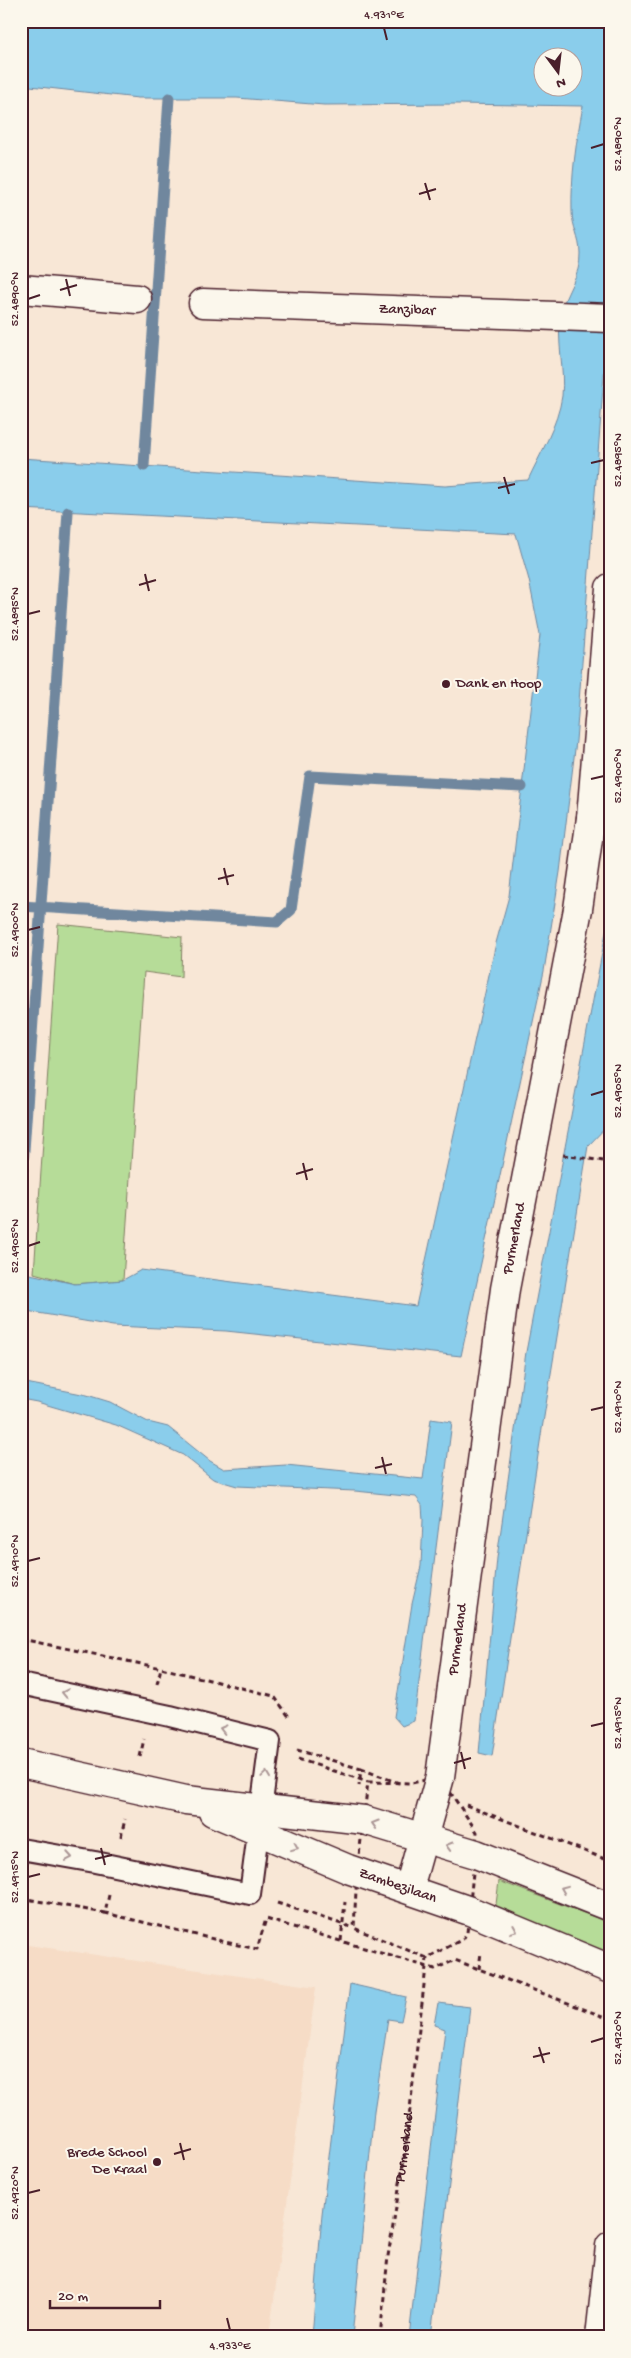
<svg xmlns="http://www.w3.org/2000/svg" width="631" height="2358" viewBox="0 0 631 2358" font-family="'Gochi Hand',sans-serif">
<rect width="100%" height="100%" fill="#f8e7d6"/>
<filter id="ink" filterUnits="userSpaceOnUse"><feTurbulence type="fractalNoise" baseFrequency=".02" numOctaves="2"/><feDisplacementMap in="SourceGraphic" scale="10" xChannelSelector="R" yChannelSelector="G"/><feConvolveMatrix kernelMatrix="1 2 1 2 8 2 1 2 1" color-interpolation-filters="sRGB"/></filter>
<g filter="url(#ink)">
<!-- built -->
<path fill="#f6dcc6" d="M21,1944L316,1987L269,2337H21Z"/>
<!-- green -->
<path fill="#b6dc98" stroke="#807e62" d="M58,924L182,937L181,977L144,972L123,1280L75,1284L34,1273Z
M499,1881L610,1923V1957L495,1912Z"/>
<!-- water -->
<path fill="#8acdeb" stroke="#70879e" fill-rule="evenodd" d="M21,21H610V297L576,741L560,872L544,971L461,1356L226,1331L113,1326L21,1310V1272L75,1284L123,1280L141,1270L416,1306L496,943L509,896L540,635L529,580L516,534L21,509V458L445,486L528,480C540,454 558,425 562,396C565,368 556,341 561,313C565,292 581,276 580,253C580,239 572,226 572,212C571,176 576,142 583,106L457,104L324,105L237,98H138L21,85ZM544,58H574V88H544Z
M610,911V1123L588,1146L542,1429L492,1756L479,1753L497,1558L526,1352Z
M21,1382L87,1395L110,1402L148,1422L168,1427L210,1461L224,1469L286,1465L423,1479L431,1419L452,1422L414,1721L402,1726L394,1717L412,1604L421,1566L423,1520L422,1505L416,1497L355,1491L237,1486L213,1479L183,1455L116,1425L37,1402L21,1399Z
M350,1984L406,1997L401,2021L388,2019L374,2111L352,2337H312L322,2214Z
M438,2003L470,2007L431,2337H409L445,2029L434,2025Z"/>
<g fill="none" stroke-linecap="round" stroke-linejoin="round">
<!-- stream -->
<path stroke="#70879e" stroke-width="11" d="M144,466L169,98
M21,906L277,922L291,910L310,776L522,787
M21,1194L68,512"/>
<!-- lane casing -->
<g stroke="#4a1f2b" stroke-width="24">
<path id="lane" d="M21,1684L170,1716L270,1741L250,1894L95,1862L21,1849"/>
</g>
<!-- street casing -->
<g stroke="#4a1f2b" stroke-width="31">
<g id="street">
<path d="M21,289L137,299"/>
<path id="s2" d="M203,303L610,318"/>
<path d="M591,818L610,820"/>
<path d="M600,2337L610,2246"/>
</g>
</g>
<!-- secondary casing -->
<g stroke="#4a1f2b" stroke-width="31">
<g id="secondary">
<path d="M21,1763L186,1800L364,1820L476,1854L610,1907"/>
<path id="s3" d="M213,1812L348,1869L470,1911L610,1969"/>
<path id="s4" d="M409,1888L440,1777L505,1289L578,909L591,818L610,588"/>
</g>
</g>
<!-- path -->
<g stroke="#4a1f2b" stroke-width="3" stroke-dasharray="5 4" stroke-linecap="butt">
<path d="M563,1155L610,1162"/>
<path d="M21,1639L161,1668L274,1696L290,1718"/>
<path d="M23,1654L25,1640"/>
<path d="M157,1684L161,1668"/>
<path d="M297,1750L361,1769L359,1786"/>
<path d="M140,1757L144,1739"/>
<path d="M298,1759L368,1782"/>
<path d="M361,1769L399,1783"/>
<path d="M440,1777L477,1832L467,1933L463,1939L427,1958L354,1928L357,1872L368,1782L411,1783Z"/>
<path d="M466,1805L610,1861"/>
<path d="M121,1837L125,1819"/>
<path d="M109,1895L105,1913L238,1945L257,1949L266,1919L435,1969L455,1960L610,2019"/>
<path d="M21,1898L105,1913"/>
<path d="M277,1903L354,1928"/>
<path d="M341,1941L345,1902"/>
<path d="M479,1969L481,1952"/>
<path id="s1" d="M380,2337L388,2256L405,2153L427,1958"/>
</g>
<!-- lane -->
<use href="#lane" stroke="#fbf7ec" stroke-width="20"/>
<!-- street -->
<use href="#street" stroke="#fbf7ec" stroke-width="28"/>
<!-- secondary -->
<use href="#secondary" stroke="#fbf7ec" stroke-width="28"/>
</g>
<!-- one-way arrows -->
<defs><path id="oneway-chevron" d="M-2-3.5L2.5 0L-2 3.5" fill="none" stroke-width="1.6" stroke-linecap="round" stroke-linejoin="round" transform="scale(1.25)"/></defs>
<g stroke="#ab9695">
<use href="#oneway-chevron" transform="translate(65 1693) rotate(-168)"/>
<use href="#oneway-chevron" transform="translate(223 1729) rotate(-166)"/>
<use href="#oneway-chevron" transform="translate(266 1775) rotate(-82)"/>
<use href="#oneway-chevron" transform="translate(375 1824) rotate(-163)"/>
<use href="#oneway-chevron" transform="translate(449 1846) rotate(-164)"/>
<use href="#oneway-chevron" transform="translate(295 1847) rotate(22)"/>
<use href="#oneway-chevron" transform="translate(69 1857) rotate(10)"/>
<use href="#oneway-chevron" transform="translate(564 1889) rotate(-158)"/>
<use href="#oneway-chevron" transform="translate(514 1930) rotate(22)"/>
</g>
</g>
<!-- ticks -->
<path fill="none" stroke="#4a1f2b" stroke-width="2" d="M384,28L387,40M591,148L604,144M425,183L430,200M419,194L436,189M66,279L70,296M60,290L77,285M28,299L40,295M591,463L604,460M504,477L509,494M498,488L515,484M145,574L149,591M139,585L156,580M28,614L40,611M591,779L604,776M224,868L228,885M218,879L234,875M28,930L40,927M591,1095L604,1091M303,1163L307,1180M296,1174L313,1169M28,1246L40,1242M591,1410L604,1407M382,1457L386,1474M375,1468L392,1464M28,1561L40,1558M591,1726L604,1723M461,1752L465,1769M454,1763L471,1758M101,1848L105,1865M95,1859L112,1855M28,1877L40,1874M591,2042L604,2038M539,2047L544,2063M533,2057L550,2053M180,2143L184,2160M174,2154L191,2149M28,2193L40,2190M227,2318L230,2330"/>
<!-- markers -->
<g fill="#4a1f2b" stroke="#fbf7ec" stroke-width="2">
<circle cx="446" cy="684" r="5"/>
<circle cx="157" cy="2162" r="5"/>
</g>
<g text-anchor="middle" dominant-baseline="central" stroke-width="4" stroke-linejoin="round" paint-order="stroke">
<!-- street labels -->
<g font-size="15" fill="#4a1f2b" stroke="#fbf7ec">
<text stroke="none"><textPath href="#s2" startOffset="204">Zanzibar</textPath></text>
<text stroke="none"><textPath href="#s4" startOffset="659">Purmerland</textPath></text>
<text stroke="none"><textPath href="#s4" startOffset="254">Purmerland</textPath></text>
<text stroke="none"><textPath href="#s3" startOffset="199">Zambezilaan</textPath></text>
<text stroke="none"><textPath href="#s1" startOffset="191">Purmerland</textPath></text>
</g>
<!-- poi labels -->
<g font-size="15" fill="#4a1f2b" stroke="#fbf7ec" text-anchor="start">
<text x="456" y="684">Dank en Hoop</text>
<text x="147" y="2153" text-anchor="end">Brede School<tspan x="147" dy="17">De Kraal</tspan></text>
</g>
</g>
<!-- margin -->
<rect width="631" height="2358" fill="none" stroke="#fbf7ec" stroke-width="55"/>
<!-- north arrow -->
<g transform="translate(558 72) rotate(165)"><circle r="24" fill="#fbf7ec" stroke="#b4a19f"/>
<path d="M0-4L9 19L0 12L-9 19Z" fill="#4a1f2b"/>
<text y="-8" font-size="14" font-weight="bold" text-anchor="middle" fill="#4a1f2b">N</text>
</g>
<!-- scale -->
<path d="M50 2300v8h110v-8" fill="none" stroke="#4a1f2b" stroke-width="2.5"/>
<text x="58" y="2300" font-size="15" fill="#4a1f2b" stroke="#fbf7ec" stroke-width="4" paint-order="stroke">20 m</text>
<rect x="28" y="28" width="576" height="2302" fill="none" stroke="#4a1f2b" stroke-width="2"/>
<g font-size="12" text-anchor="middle" fill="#4a1f2b">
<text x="384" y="18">4.931°E</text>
<text transform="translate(617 144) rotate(-90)" y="4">52.4890°N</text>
<text transform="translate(14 299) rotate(-90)" y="4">52.4890°N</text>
<text transform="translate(617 460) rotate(-90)" y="4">52.4895°N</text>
<text transform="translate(14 614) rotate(-90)" y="4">52.4895°N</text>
<text transform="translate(617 776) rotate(-90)" y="4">52.4900°N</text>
<text transform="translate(14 930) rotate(-90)" y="4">52.4900°N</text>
<text transform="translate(617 1091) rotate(-90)" y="4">52.4905°N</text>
<text transform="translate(14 1246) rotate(-90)" y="4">52.4905°N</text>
<text transform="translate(617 1407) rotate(-90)" y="4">52.4910°N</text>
<text transform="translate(14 1561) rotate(-90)" y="4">52.4910°N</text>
<text transform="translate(617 1723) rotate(-90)" y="4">52.4915°N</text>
<text transform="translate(14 1877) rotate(-90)" y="4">52.4915°N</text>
<text transform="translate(617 2038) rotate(-90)" y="4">52.4920°N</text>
<text transform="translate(14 2193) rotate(-90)" y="4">52.4920°N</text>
<text x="230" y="2349">4.933°E</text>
</g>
</svg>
